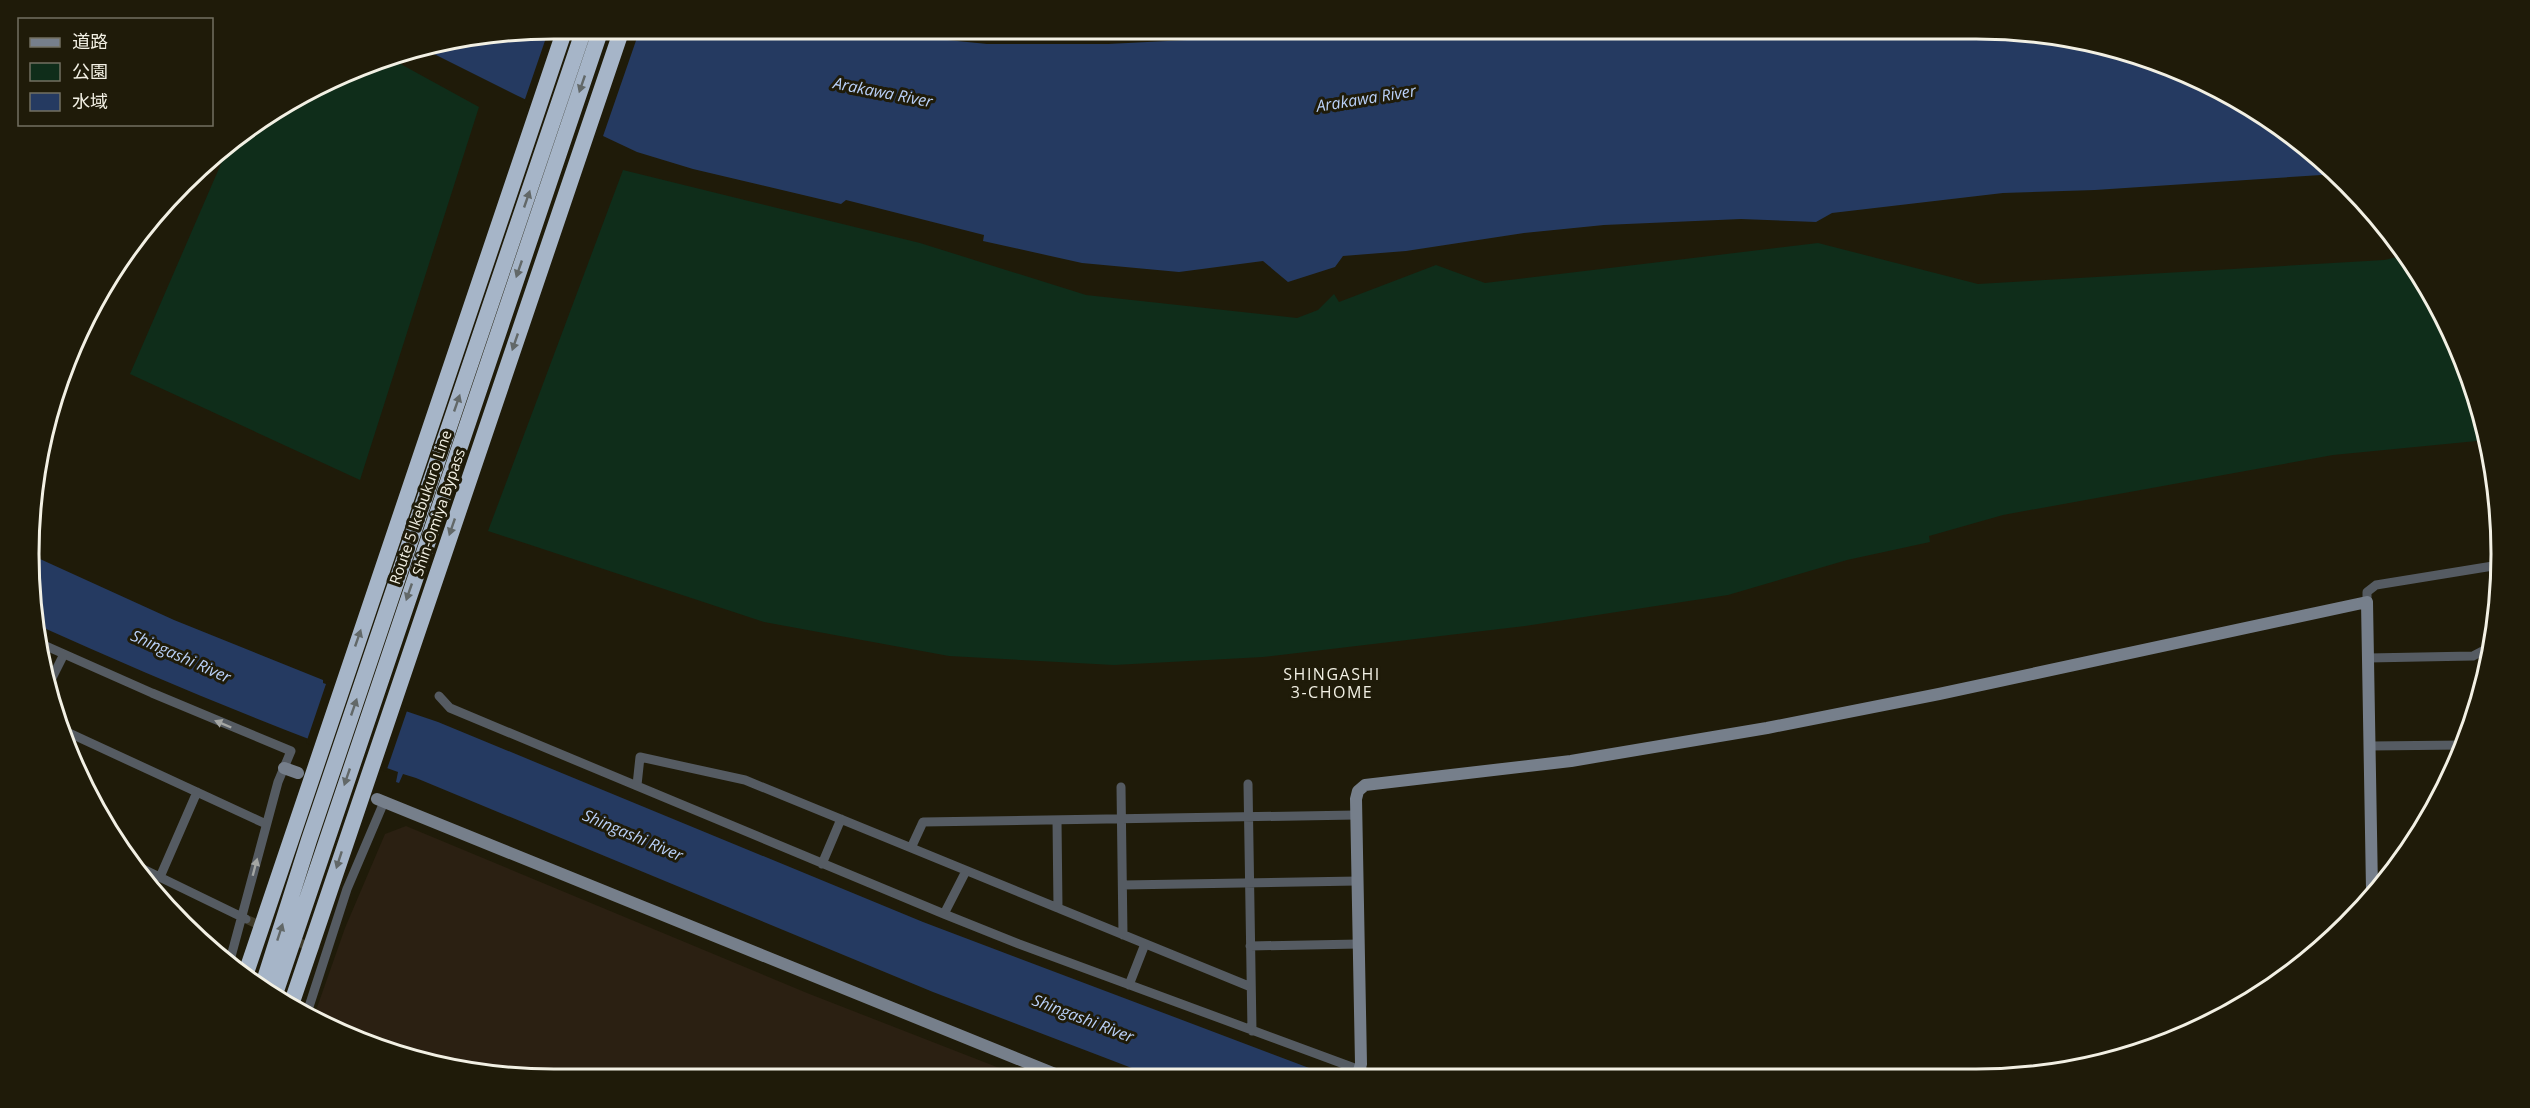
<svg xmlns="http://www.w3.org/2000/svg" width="2530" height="1108" viewBox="0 0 2530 1108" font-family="'Open Sans','Noto Sans JP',sans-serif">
<rect width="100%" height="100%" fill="#1f1b09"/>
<!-- industrial -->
<path fill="#2b2012" d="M406,826L807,993L1025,1078L554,1079L385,1051L313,1019L345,928L385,834Z"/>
<!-- green -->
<path fill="#0f2d1a" d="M386,56L479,107L360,480L130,374L230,143L242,134L257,135L278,108L292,99Z
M623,170L920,243L1086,295L1297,318L1318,310L1334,294L1339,302L1436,265L1485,283L1818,243L1978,284L2384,260L2406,255L2447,322L2484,418L2487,440L2333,455L2003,515L1929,536L1930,542L1847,560L1728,595L1525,626L1263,657L1114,665L949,656L764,622L488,531Z"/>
<!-- water -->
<path fill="#253a61" d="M554,29H871L898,35L987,44H1108L1226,38L1334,29H1976L2145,57L2239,99L2323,159L2337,174L2095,190L2003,193L1832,213L1816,222L1741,219L1604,225L1524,233L1406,251L1343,256L1335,267L1288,282L1263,261L1179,272L1082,263L983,241L984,235L846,200L841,204L693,169L637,152L516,95L426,50Z
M29,554L174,620L323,680V683L438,722L923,922L1333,1077L1158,1078L933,992L416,778L403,774L399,783L396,782L398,772C274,728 155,678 35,624Z"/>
<!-- pier -->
<path fill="#1f1b09" d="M549,29H640L602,139L524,102Z
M327,681L408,708L386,772L306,743Z"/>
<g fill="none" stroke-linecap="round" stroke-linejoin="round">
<!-- street-tunnel -->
<path stroke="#3f3b2a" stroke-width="9" stroke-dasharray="9 4.5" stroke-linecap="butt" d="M248,920L321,952"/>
<!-- street -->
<path stroke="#555b62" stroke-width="9" d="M2492,566L2498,580
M2367,602V592L2376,585L2499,565
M37,642L152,693L291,751L278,782L229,964
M2368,658L2473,656L2492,646
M49,684L64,654
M439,696L450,708L944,914L1019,944L1379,1077
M67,732L266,824
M2370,746L2463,745
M1248,784L1252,1031
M637,785L640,757L745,780L1251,987
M1121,787L1123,935
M1057,820L1058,908
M911,848L923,822L1356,815
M822,864L841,819
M141,868L246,919
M160,877L197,792
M1123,885L1358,881
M944,914L966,871
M1250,946L1359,944
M1129,985L1145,944
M306,1016L347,889L384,802"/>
<!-- secondary -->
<path stroke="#767f8b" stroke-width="12" d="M284,768L298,773
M377,799L1065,1078
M1357,1077L1361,1064L1356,799L1358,791L1365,785L1571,761L1767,728L1939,694L2367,602L2372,889"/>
<!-- highway -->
<path stroke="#a6b5c8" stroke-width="16" d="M245,976L565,29
M290,1008L622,29"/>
<!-- highway-bridge -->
<path stroke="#a6b5c8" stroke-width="16" d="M262,988L309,840L584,29
M274,997L601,29"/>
</g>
<!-- one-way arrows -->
<defs><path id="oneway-solid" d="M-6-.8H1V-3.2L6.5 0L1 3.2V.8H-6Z" transform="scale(1.5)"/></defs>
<g fill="#626868">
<use href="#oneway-solid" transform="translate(582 84) rotate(109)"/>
<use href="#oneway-solid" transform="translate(527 199) rotate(-71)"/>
<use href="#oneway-solid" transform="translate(519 269) rotate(109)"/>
<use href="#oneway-solid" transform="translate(515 342) rotate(109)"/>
<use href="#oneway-solid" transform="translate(457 403) rotate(-71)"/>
<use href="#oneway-solid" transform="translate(452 527) rotate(109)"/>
<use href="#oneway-solid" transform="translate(409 592) rotate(109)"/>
<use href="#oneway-solid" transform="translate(358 638) rotate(-71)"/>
<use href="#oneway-solid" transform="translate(354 707) rotate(-71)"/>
<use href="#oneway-solid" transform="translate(347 777) rotate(109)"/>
<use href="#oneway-solid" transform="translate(339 860) rotate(108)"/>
<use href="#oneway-solid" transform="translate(280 932) rotate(-72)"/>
</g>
<g fill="#a4a6a3">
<use href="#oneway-solid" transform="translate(223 724) rotate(-157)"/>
<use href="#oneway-solid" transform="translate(255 867) rotate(-75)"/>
</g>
<g text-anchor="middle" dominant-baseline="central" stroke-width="6" stroke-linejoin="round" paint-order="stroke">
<!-- street labels -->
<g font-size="15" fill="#f2f0e4" stroke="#1f1b09">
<text transform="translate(420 507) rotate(-71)">Route 5 Ikebukuro Line</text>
<text transform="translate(438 512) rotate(-71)">Shin-Omiya Bypass</text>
</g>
<!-- water labels -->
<g font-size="16" font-style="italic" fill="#bad1f9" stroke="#1f1b09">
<text transform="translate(883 92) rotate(11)">Arakawa River</text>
<text transform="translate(1366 98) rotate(-9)">Arakawa River</text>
<text transform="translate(181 656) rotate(24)">Shingashi River</text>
<text transform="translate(633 835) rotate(23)">Shingashi River</text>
<text transform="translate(1083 1018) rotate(21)">Shingashi River</text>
</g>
<!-- neighbourhood labels -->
<g font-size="16" letter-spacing="1.5" fill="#f2f0e4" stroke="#1f1b09">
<text x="1332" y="674">SHINGASHI<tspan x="1332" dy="18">3-CHOME</tspan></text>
</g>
</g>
<!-- crop -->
<path d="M0 0H2530V1108H0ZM554 39H1976A515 515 0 0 1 2491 554V554A515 515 0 0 1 1976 1069H554A515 515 0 0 1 39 554V554A515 515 0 0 1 554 39Z" fill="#1f1b09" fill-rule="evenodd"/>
<path fill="none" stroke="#f2f0e4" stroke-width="3" d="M554 39H1976A515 515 0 0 1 2491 554V554A515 515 0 0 1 1976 1069H554A515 515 0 0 1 39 554V554A515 515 0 0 1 554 39Z"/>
<!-- legend -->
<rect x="18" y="18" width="195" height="108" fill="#1f1b09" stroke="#737061" stroke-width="1.5"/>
<rect x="30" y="38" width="30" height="9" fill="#767f8b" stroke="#737061" stroke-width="1.5"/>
<text x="72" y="48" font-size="18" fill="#f2f0e4">道路</text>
<rect x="30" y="63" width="30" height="18" fill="#0f2d1a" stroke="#737061" stroke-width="1.5"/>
<text x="72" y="78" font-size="18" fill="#f2f0e4">公園</text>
<rect x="30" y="93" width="30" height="18" fill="#253a61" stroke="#737061" stroke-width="1.5"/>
<text x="72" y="108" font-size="18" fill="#f2f0e4">水域</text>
</svg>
